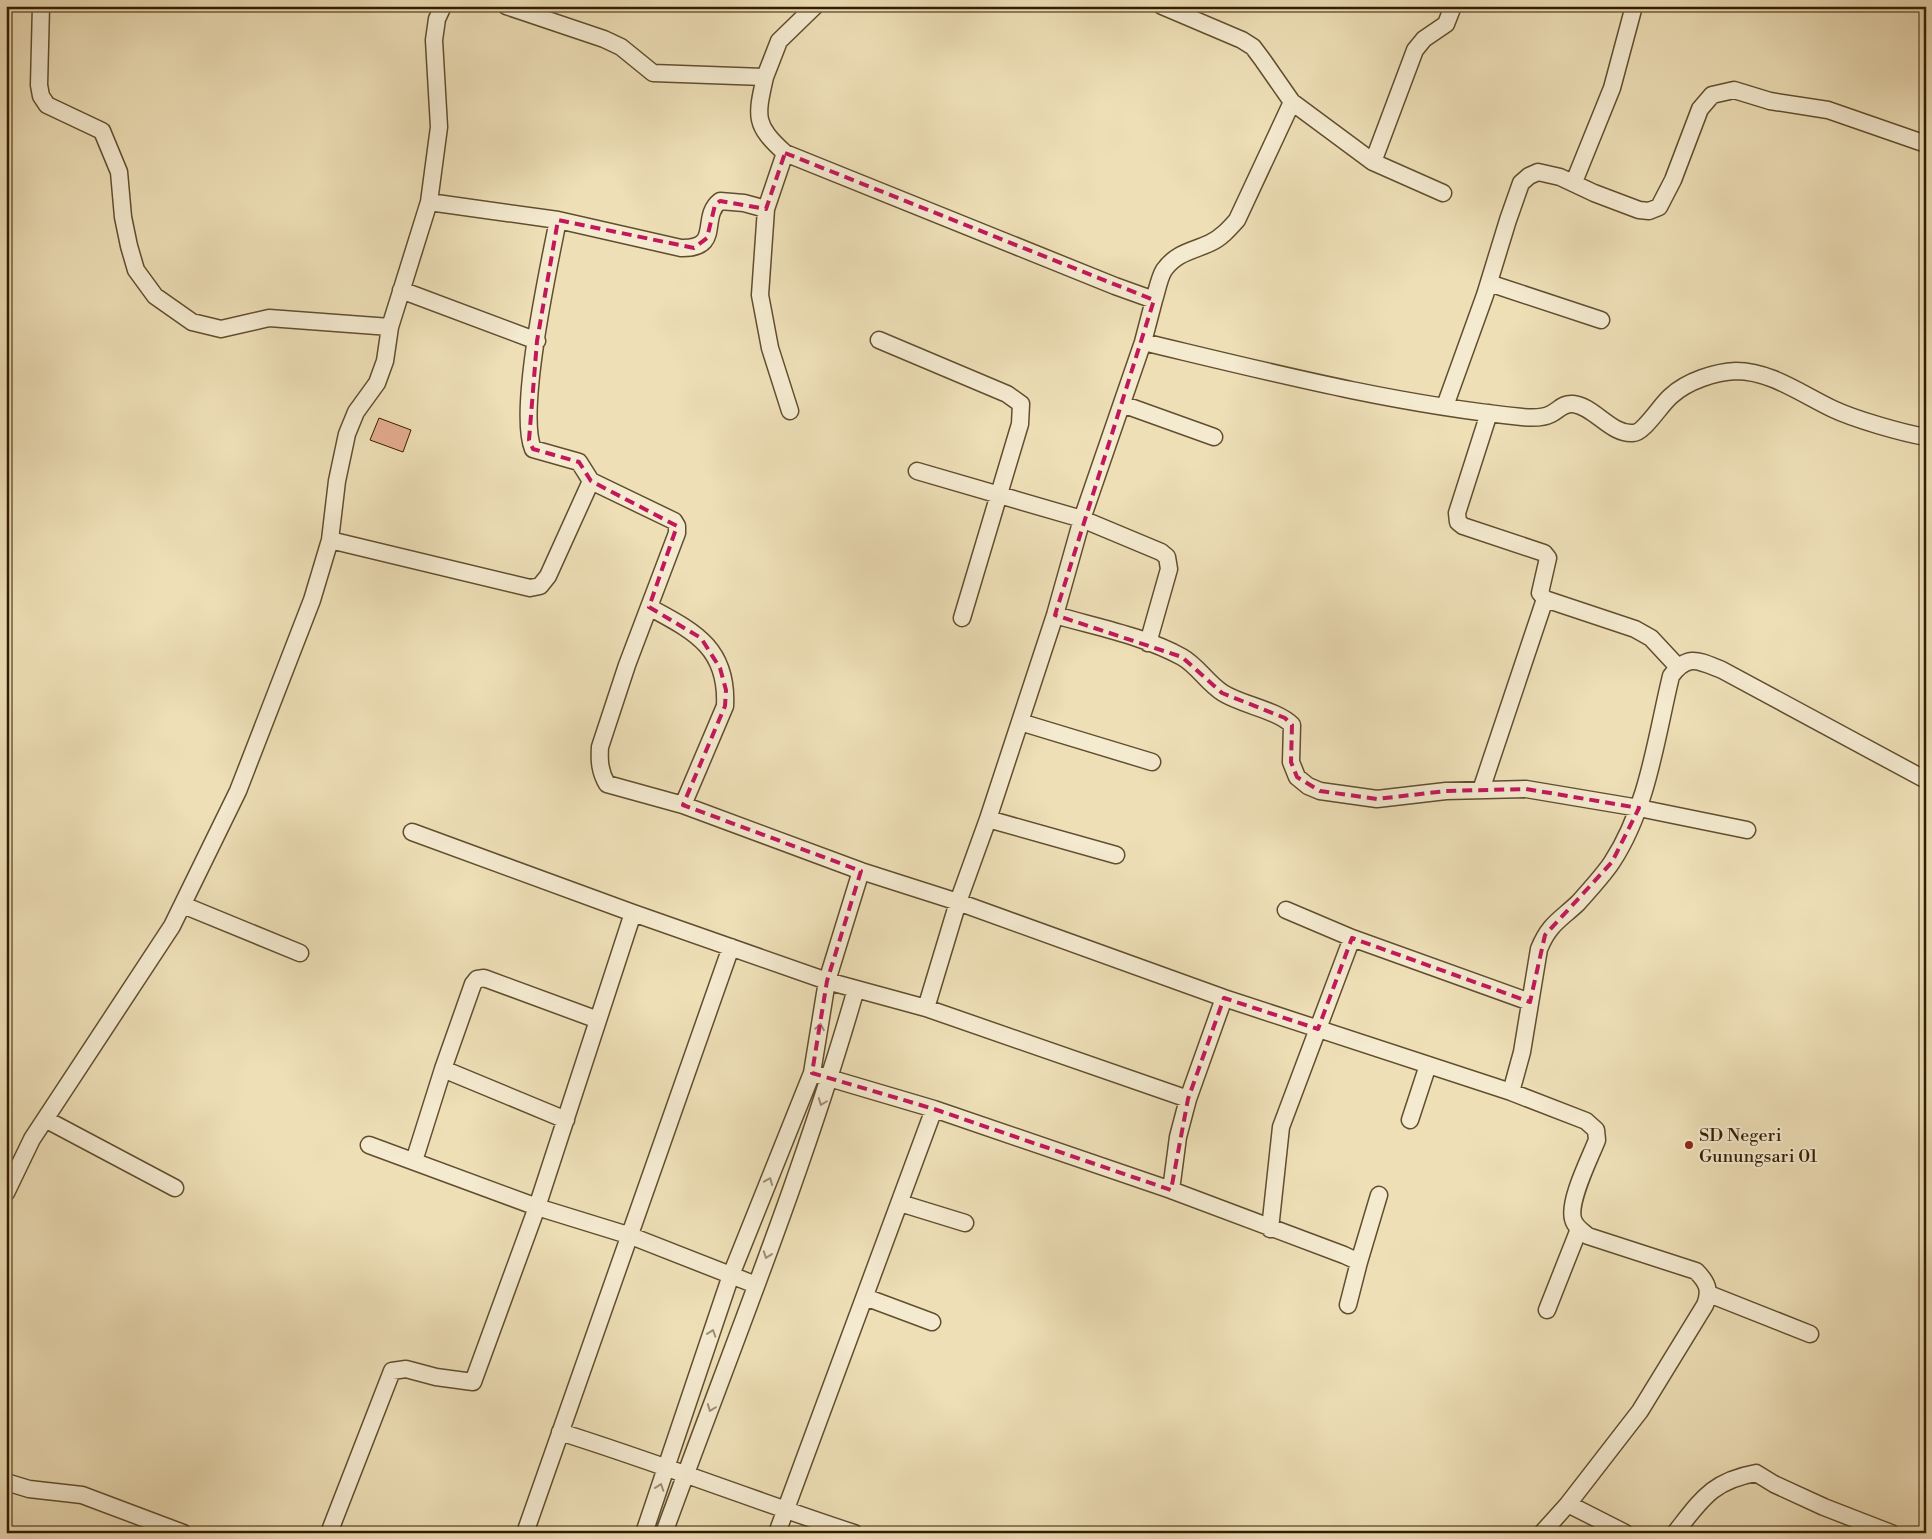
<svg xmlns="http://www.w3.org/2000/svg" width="1932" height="1539" viewBox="0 0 1932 1539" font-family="'Libre Bodoni',serif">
<rect width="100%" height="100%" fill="#eedfb7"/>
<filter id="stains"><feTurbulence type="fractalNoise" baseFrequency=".004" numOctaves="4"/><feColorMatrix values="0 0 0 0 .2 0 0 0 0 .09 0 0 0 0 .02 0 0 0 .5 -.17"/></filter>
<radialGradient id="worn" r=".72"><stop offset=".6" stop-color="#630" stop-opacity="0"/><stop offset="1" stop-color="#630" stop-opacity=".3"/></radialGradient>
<!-- building -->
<path fill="#e5ac92" stroke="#321d00" d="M379,418L411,430L403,452L370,440Z"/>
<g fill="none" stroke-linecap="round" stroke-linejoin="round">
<!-- minor casing -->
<g stroke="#614e2e" stroke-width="19">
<path id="minor" d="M41,6L39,85L41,96L47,105L102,131L119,172L123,217L129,246L136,270L155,296L192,322L221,329L269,318L390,327
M506,6L604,39L621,47L653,73L765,77C756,117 754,125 785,153L1115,286L1154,300L1143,342L1082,519L1055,615L988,819L958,902L926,1008
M1162,6L1242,40L1253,47L1262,59L1292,102L1373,162L1443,193
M765,77L779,41L815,6
M1373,162L1415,50L1424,39L1446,24L1453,6
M1574,182L1612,88L1634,6
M429,202L558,220L681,248C723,249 699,217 720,201L744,203L766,209L785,153
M766,209L760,295L770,348L790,411
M558,220C549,266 517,411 533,449L579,462L591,481L674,521L677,526V533L627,665L600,747C599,761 600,772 607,784L683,805L861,871L958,902L1224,998L1511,1092L1586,1121L1596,1130L1597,1140C1590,1158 1568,1201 1573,1219C1575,1227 1582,1231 1588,1236L1696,1271C1707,1282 1711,1290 1705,1305L1640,1411L1568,1504L1542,1533
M1489,283L1601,320
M401,290L537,341
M1154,300C1157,291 1159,278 1164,270C1177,252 1193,251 1210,243C1221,238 1229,229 1237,220L1292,102
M879,340L1007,394L1021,404L1020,424L962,618
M1143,342C1269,372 1393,404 1522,417C1531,418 1543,418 1551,414C1559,410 1563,403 1573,404C1594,406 1611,435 1633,433C1644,433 1661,404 1671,396C1687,381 1715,372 1736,371C1771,371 1803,395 1833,409C1854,419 1902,433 1926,437
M1122,404L1214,437
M1445,406L1485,295L1508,220L1521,183L1529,176L1538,172L1560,177L1594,193L1639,210L1649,211L1659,207L1673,180L1700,109L1712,95L1734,90L1770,101L1828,110L1926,144
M1489,413L1457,513L1458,522L1463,526L1544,553L1548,558L1540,593L1545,599L1635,629L1651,638L1678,667
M917,471L1082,519L1161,552L1167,557L1169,569L1148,643
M330,540L530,588L540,586L548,576L591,481
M649,607C693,631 728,647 725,706L683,805
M1055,615C1096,627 1144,636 1182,657C1198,666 1207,683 1223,693C1242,705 1277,710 1292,725L1291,762L1297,777L1308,786L1320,791L1377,799L1446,791L1526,789L1639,808L1747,830
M1020,722L1152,762
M1481,790L1545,599
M988,819L1116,855
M412,832L633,913L827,981L926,1008L1188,1099
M183,905L300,953
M1286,910L1352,938
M443,1069L566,1120
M812,1073L934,1109L1171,1190L1344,1255L1359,1262L1348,1305
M1511,1092L1522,1052L1539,949C1549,924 1560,920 1578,903C1587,893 1605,873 1612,862C1648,807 1656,738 1671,676C1688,653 1699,661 1722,670L1926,780
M45,1119L175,1188
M1410,1120L1428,1065
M369,1145L537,1207L631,1236L756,1285
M414,1161L443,1069L473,984L477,979L484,978L598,1020
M1171,1190L1178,1137L1188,1099L1224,998
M6,1193L32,1139L172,926L238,791L312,600L330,540L337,481L347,434L356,412L377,383L385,361L390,327L429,202L439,127L434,40L437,19L443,6
M900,1203L965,1223
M1270,1229L1281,1127L1352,938L1530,1002
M1359,1262L1379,1195
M1709,1294L1810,1334
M865,1297L932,1322
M1547,1310L1579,1229
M560,1432C659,1463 756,1501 854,1533
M6,1482L29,1489L82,1495L183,1533
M1568,1504L1625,1533
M329,1533L392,1371L406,1369L436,1377L473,1382L537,1207L633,913
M525,1533L731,947
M644,1533L731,1275L812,1073L827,981L861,871
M664,1533C730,1352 803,1174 856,989
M777,1533L934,1109
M1675,1533C1702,1499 1712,1481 1756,1473L1774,1484L1824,1507L1891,1533"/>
</g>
<!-- minor -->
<use href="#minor" stroke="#f4ead0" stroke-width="16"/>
</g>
<!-- one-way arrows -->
<defs><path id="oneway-chevron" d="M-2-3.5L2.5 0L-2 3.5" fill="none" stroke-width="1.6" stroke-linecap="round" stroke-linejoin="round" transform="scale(1.25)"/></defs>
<g stroke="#9d8e72">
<use href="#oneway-chevron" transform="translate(820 1027) rotate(-81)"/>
<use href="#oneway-chevron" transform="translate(822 1102) rotate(111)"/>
<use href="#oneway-chevron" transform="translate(769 1181) rotate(-68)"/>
<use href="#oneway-chevron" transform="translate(767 1255) rotate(110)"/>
<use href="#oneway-chevron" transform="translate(712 1333) rotate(-71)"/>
<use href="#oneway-chevron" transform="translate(711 1408) rotate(111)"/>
<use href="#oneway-chevron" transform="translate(660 1487) rotate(-71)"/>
</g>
<!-- marked area -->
<path fill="none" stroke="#c2185b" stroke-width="4" stroke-dasharray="10 6" stroke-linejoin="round" d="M785,153L1154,300L1055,615L1182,657L1222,693L1285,718L1292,725L1291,762L1297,777L1320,791L1377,799L1446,791L1526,789L1639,808L1612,862L1545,935L1530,1002L1352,938L1318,1029L1224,998L1188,1099L1171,1190L934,1109L812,1073L827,981L861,871L683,805L725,706L726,690L720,668L701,638L649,607L677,526L591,481L579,462L533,449L529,440L537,341L558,220L694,248L707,238L715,205L720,201L766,209Z"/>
<!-- markers -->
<circle fill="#8f2418" stroke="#f4ead0" stroke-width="2" cx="1689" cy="1145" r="5"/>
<g text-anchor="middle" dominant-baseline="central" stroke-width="4" stroke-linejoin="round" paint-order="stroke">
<!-- poi labels -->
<g font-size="18" fill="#321d00" stroke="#f4ead0" text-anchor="start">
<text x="1699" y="1135">SD Negeri<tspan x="1699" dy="21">Gunungsari 01</tspan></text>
</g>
</g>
<!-- margin -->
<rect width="1932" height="1539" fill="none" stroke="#eedfb7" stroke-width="25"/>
<rect x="8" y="8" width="1917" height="1524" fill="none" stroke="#321d00" stroke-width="2.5"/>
<rect x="12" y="12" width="1907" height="1514" fill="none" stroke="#321d00"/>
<rect width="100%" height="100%" filter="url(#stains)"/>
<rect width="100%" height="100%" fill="url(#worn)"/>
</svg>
